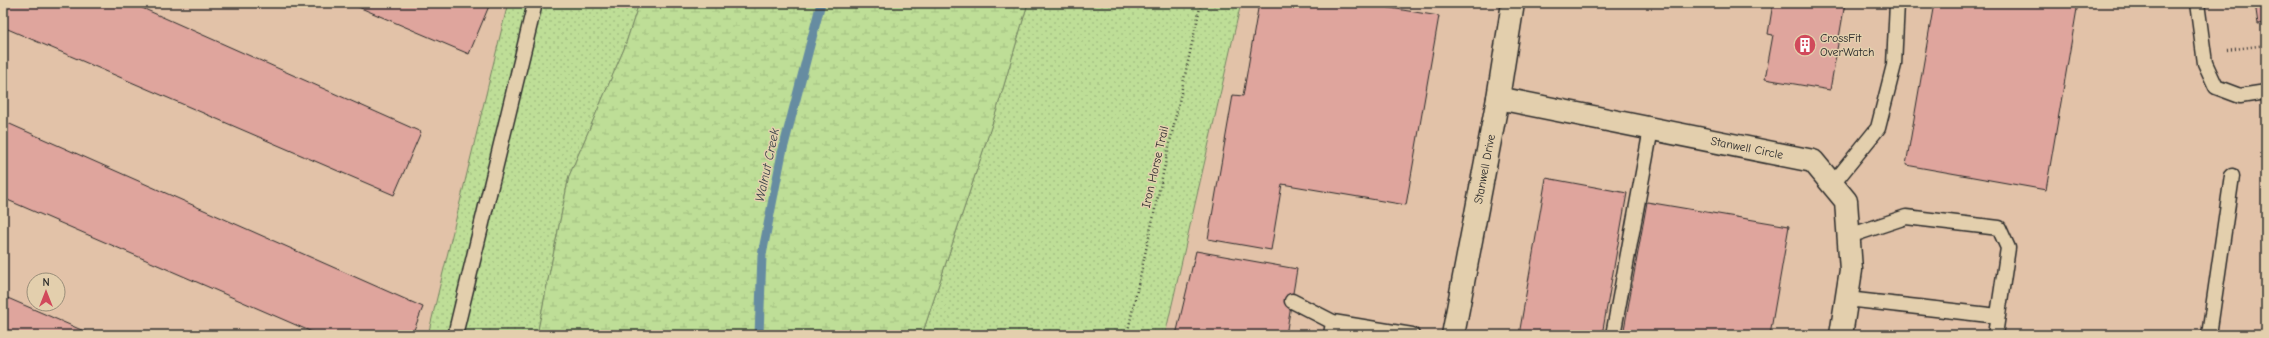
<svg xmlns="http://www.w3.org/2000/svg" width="2269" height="338" viewBox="0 0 2269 338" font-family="'Comic Neue',sans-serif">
<defs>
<pattern id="grass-dots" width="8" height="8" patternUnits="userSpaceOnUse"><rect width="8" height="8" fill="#bede97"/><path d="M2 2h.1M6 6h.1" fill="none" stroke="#a3bf82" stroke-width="1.8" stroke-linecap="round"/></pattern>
<pattern id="wetland-marsh" width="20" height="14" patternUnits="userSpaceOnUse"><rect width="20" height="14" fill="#bede97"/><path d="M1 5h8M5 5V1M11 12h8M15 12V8" fill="none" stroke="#a3bf82"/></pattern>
</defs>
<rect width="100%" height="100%" fill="#e3cfad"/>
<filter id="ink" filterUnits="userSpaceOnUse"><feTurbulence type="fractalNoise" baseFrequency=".025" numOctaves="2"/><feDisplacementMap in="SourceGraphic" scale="8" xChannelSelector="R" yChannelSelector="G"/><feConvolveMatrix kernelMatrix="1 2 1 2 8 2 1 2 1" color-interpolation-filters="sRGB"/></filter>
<g filter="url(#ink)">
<!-- built -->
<path fill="#e2c2a8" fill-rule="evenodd" d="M3,3H516L438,335H3ZM34,280H58V304H34Z
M1241,3H2266V335H1165Z"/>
<!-- grass -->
<path fill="url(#grass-dots)" stroke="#748461" d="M508,3H639L624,49L569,176L537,335H428Z
M1028,3H1241L1165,335H922L997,109Z"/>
<!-- wetland -->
<path fill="url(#wetland-marsh)" stroke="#748461" d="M639,3H1028L997,109L922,335H537L569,176L624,49Z"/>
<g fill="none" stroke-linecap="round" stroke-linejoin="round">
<!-- stream -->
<path stroke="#668ca1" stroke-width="9" d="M759,335L762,255L782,153L821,3"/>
</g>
<!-- building -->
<path fill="#dfa59d" stroke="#2b2b2b" d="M3,3H131L421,132L394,195L3,27Z
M349,3H481L489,6L469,54Z
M1259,3H1360L1439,16L1406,205L1282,184L1271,250L1208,239L1233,95L1243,96Z
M1360,3H1376L1377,6Z
M1773,3H1845L1830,90L1765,79L1773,35L1768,34Z
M1934,3H2078L2046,190L1906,165Z
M2255,3H2266V23L2258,24Z
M3,121L423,307L412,335H319L3,198Z
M1546,178L1627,193L1602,335H1519Z
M1647,202L1789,226L1770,335H1623Z
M1196,251L1297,269L1286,335H1176Z
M3,296L93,335H3Z"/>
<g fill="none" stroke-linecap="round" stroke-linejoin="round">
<!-- lane casing -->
<g stroke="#2b2b2b" stroke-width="17">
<path id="lane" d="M2197,3L2205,63L2216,87L2240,96L2266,92
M1832,185L1878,128L1894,65L1897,3
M1849,236L1906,217L1999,228L2008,248L1995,335
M1847,299L1998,316
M1292,301L1333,322
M455,335L535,3
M1331,335L1333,322L1412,335
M1613,335L1651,129
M2209,335L2232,176"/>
</g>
<!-- street casing -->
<g stroke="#2b2b2b" stroke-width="25">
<g id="street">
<path id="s1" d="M1498,98L1813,161L1846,201L1851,270L1841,335"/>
<path id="s2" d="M1453,335L1498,98L1513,3"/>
</g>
</g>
<!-- path -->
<path stroke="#2b2b2b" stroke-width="2.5" stroke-dasharray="1 3" stroke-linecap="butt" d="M2227,50L2266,45
M1127,335L1201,3"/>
<!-- lane -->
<use href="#lane" stroke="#e3cfad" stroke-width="14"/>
<!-- street -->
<use href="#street" stroke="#e3cfad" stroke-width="22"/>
</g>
</g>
<!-- icons -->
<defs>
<g id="building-disc" transform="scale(1.15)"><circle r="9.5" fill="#d1495b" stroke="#e3cfad"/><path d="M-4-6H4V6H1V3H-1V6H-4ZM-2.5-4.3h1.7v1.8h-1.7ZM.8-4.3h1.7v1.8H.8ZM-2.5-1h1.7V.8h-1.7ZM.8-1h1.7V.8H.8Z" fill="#fff"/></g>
</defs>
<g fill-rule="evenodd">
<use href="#building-disc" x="1805" y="45"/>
</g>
<g text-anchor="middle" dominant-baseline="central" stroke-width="3" stroke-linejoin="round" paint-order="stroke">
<!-- poi labels -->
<g font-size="12" fill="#2b2b2b" stroke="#e3cfad" text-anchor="start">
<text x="1820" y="38">CrossFit<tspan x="1820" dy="14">OverWatch</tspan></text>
</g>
<!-- street labels -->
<g font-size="12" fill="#2b2b2b" stroke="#e3cfad">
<text stroke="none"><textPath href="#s1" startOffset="254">Stanwell Circle</textPath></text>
<text transform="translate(1155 167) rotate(-77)">Iron Horse Trail</text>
<text stroke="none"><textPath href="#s2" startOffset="169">Stanwell Drive</textPath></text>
</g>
<!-- water labels -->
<g font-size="13" font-style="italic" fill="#3a4348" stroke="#e3cfad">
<text transform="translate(767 165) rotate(-78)">Walnut Creek</text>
</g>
</g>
<!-- margin -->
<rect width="2269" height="338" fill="none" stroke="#e3cfad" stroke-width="16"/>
<rect x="8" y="8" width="2253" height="322" fill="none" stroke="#2b2b2b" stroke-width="1.5" filter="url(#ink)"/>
<!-- north arrow -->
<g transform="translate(46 292)"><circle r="19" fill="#e3cfad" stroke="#998d79"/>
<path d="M0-3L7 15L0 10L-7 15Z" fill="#d1495b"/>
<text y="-6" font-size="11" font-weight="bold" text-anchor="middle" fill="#2b2b2b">N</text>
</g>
</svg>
